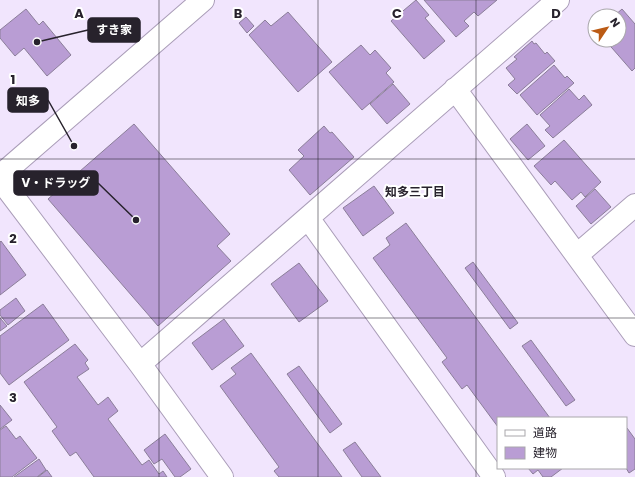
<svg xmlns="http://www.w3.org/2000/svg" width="635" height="477" viewBox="0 0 635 477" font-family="Poppins,'Noto Sans JP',sans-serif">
<rect width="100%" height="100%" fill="#f1e5fd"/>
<!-- building -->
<path fill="#b99dd4" stroke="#8b7e99" d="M416,0L429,15L425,18L445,41L424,59L391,21Z
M424,0H497L478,16L474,12L464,21L469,26L456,37Z
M26,9L39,25L43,21L71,55L47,76L24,48L15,56L0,38V30Z
M622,9L635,24V68L632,71L605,40H619V16H614Z
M288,12L332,62L298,92L249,35L265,20L271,26Z
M246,17L254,26L247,33L239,23Z
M532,41L534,44L536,43L545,54L547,52L555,61L517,94L508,85L515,79L506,68L517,59L514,57Z
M361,45L370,55L375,50L391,68L386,73L394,82L362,110L329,72Z
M554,65L565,78L567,76L574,83L537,115L520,95Z
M393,84L410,104L387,124L370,104Z
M569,89L579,100L584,95L592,105L553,138L545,130L550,126L540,115Z
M134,124L230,234L217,246L231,261L158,326L48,199Z
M527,124L545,146L528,160L510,139Z
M324,126L330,133L332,132L354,157L310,195L289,170L304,156L298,150Z
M564,140L601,182L585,197L581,192L572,200L555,181L551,185L534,166Z
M374,186L394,213L363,236L343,208Z
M595,189L611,207L591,224L576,206Z
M406,223L550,418H498V427L467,385L462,389L442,362L447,358L373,258L390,245L386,238Z
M1,241L26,275L0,295V242Z
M473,262L518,323L510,329L465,268Z
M299,263L328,301L299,322L271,284Z
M16,298L25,311L8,325L0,315V310Z
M43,304L69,340L9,385L0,373V336Z
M0,318L7,326L0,331Z
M224,319L244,346L212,370L192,343Z
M531,340L575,400L566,406L522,346Z
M75,344L88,360L85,363L89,369L77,377L98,405L108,397L118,411L108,419L142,465L149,460L159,474L163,471L167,477H94L76,452L70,456L52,431L57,427L24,382Z
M251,353L342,477H279L274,471L279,467L220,386L236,374L231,368Z
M299,366L342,424L330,433L287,374Z
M0,405L12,420L0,429Z
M6,426L16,439L20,436L37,458L12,477H0V430Z
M626,428H627L635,439V469L629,473L626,468Z
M165,434L191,469L180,477H175L162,459L154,464L144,450Z
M355,442L381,477H362L343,450Z
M39,459L46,470L37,477H14Z
M528,468H563L551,477H543L538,470L533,474Z
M47,470L52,477H38Z"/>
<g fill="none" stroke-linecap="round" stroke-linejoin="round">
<!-- minor casing -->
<g stroke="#aa9db8" stroke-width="24">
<path id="minor" d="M455,89L635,335
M0,176L203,0
M0,179L140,364L222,477
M308,218L494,477
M577,255L635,205
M140,364L558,0"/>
</g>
<!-- minor -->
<use href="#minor" stroke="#fff" stroke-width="22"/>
</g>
<!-- grid -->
<path fill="none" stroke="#27222c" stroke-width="1" stroke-opacity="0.55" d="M159,0V477M318,0V477M476,0V477M0,159H635M0,318H635"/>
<g text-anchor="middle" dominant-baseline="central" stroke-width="4" stroke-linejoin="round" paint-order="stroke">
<!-- neighbourhood labels -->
<g font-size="12" font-weight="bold" fill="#27222c" stroke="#fff">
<text x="415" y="191">知多三丁目</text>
</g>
</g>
<g font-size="13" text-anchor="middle" font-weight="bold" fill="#27222c" stroke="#fff" stroke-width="4" stroke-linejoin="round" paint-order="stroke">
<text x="79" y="18">A</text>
<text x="238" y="18">B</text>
<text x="397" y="18">C</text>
<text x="556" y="18">D</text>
<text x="13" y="84">1</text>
<text x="13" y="243">2</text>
<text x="13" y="402">3</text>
</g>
<!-- callouts -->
<path fill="none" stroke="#27222c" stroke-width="1.5" d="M37 42L88 30M74 146L48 100M136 220L98 183"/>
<g fill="#27222c" stroke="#fff" stroke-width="1.5">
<circle cx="37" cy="42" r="4"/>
<circle cx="74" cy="146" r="4"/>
<circle cx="136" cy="220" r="4"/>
</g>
<g fill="#27222c" stroke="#27222c" stroke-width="1.5">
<rect x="88" y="18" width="52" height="24" rx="4"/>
<rect x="8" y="88" width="40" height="24" rx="4"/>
<rect x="14" y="171" width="84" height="24" rx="4"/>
</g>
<g font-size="12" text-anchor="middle" font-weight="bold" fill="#fff">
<text x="114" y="34">すき家</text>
<text x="28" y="105">知多</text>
<text x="56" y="187">V・ドラッグ</text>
</g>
<!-- legend -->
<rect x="497" y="417" width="130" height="52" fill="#ffffff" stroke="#a9a7ab"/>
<rect x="505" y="430" width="20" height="6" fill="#ffffff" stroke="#a9a7ab"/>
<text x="533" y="437" font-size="12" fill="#27222c">道路</text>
<rect x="505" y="447" width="20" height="12" fill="#b99dd4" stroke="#a9a7ab"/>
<text x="533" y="457" font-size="12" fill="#27222c">建物</text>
<!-- north arrow -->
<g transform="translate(607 28) rotate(55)"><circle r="19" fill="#ffffff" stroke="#a9a7ab"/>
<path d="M0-3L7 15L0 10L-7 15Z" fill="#bb5b15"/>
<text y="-6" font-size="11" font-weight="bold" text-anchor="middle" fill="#27222c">N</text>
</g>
</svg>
